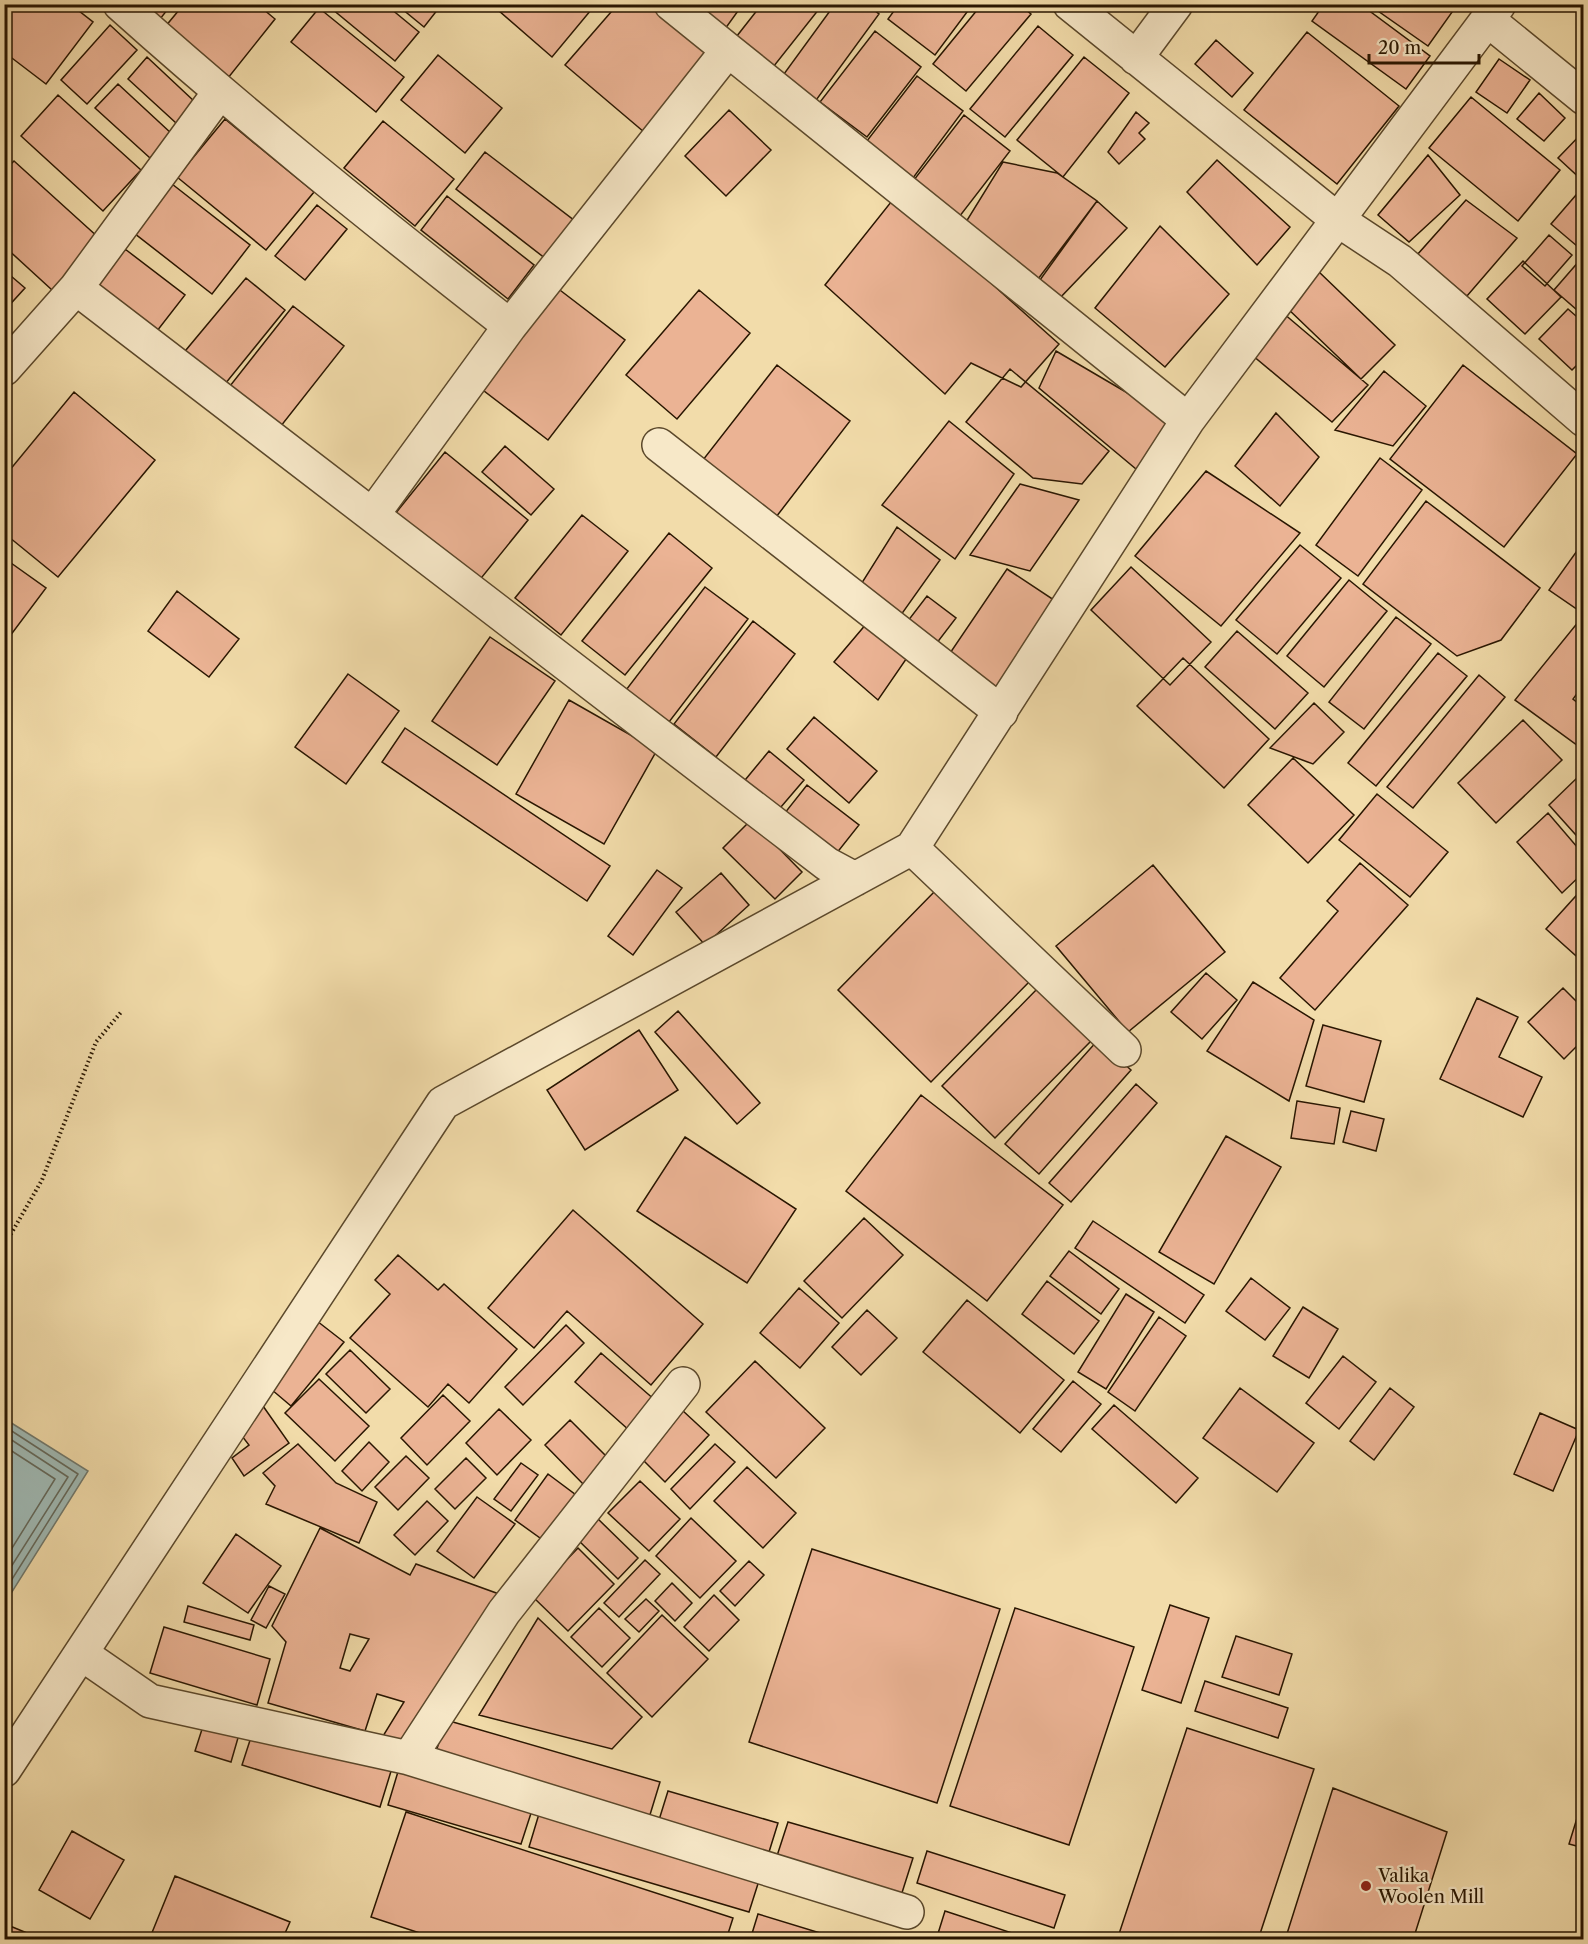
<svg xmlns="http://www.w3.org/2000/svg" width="1588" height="1944" viewBox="0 0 1588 1944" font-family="'Libre Caslon Text',serif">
<rect width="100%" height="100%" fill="#f2dcaa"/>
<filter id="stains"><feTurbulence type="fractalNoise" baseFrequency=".00333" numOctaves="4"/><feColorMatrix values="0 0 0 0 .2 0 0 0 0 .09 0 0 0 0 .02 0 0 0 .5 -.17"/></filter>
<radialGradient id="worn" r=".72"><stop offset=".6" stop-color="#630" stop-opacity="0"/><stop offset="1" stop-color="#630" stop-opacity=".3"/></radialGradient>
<!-- water -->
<path fill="#9fb9b4" stroke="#70786c" stroke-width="1.5" d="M5,1419L88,1471L5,1603Z"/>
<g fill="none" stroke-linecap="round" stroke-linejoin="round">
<!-- shore -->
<path stroke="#64685a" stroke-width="1.5" d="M4,1426L78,1474L4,1592
M4,1435L68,1477L4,1578
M4,1446L55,1479L4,1561"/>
</g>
<!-- building -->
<path fill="#ebb394" stroke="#291601" stroke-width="1.5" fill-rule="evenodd" d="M4,4H70L93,22L46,84L4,52Z
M143,4H172L160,19Z
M184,4H257L275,19L228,78L165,27Z
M326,4H385L419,32L395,61Z
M396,4H442L424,27Z
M491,4H596L552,57Z
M618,4H653L711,54L644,132L565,65Z
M690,4H743L725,29Z
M762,4H823L770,71L733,41Z
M835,4H866L879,14L814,103L781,78Z
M899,4H973L935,55L888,19Z
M982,4H1019L1031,14L966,91L933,64Z
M1324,4H1360L1430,56L1406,89L1312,21Z
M1368,4H1450L1455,8L1428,46Z
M319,8L404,77L376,112L291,42Z
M110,25L137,50L87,104L61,80Z
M1038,26L1073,55L1005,137L970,109Z
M875,31L921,67L867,137L820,102Z
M1307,32L1399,106L1337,184L1244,110Z
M1216,40L1253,73L1232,97L1195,64Z
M438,55L502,108L465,153L401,100Z
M147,57L195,102L176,123L128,79Z
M1084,57L1129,93L1063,177L1017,140Z
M1499,59L1530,80L1507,113L1476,92Z
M917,76L963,111L910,182L863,146Z
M118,84L172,134L150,158L95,108Z
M1539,93L1565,118L1544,141L1517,119Z
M58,95L141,170L103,211L21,136Z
M1471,97L1560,170L1518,221L1429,148Z
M729,110L771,150L726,196L685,156Z
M1136,112L1149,123L1139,133L1145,139L1119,164L1108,152Z
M964,115L1010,151L956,221L910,185Z
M225,119L314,192L266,250L177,177Z
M383,121L454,179L415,226L344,168Z
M1584,131V182L1558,158Z
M485,152L575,221L546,259L456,189Z
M1428,155L1460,195L1409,242L1378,215Z
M1217,160L1290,227L1257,265L1187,192Z
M14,161L99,238L52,290L4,246V171Z
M1003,162L1057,173L1097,201L1032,287L953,243Z
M172,184L250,245L212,294L134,233Z
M1576,195L1584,201V252L1551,224Z
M447,196L534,265L508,299L421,230Z
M895,197L1059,344L1021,387L971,363L945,394L825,285Z
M1466,200L1517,238L1467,296L1417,255Z
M1097,201L1127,228L1056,302L1032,291Z
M317,205L347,229L305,280L275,256Z
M1160,226L1229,294L1165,367L1095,308Z
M1549,235L1572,255L1545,286L1522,266Z
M125,249L185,295L157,331L97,285Z
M1580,260L1584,263V316L1554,290Z
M1523,261L1561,297L1525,334L1487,299Z
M4,270L25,288L4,311Z
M1318,271L1395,345L1361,379L1285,306Z
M246,278L285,310L221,389L181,356Z
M552,284L625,340L548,440L475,384Z
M699,290L750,333L677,419L626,375Z
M293,306L344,346L277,431L226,391Z
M1568,309L1584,323V358L1572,370L1539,339Z
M1283,313L1368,385L1332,422L1246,350Z
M1056,351L1177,422L1136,469L1039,388Z
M777,365L850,421L773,521L699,465Z
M1463,365L1577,454L1504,547L1390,459Z
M1010,369L1109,451L1082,484L1033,478L966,422Z
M1384,371L1426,406L1393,446L1335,430Z
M74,392L155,460L58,577L4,533V477Z
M1276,413L1319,457L1280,506L1235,466Z
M949,421L1014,474L955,559L882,505Z
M505,446L554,489L531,515L482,472Z
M445,452L528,520L478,582L395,514Z
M1380,458L1422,490L1358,576L1316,545Z
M1206,471L1300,533L1221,626L1135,556Z
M1020,484L1079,500L1030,571L970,555Z
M1426,501L1540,588L1501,640L1457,656L1363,584Z
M582,515L628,551L561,635L515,598Z
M897,527L940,560L896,622L858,589Z
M669,533L712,568L625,675L582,641Z
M1584,541V614L1549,590Z
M1300,545L1341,578L1277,654L1236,620Z
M4,558L46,588L4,644Z
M1131,567L1211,642L1170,685L1091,610Z
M1007,569L1060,604L999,695L946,659Z
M1349,580L1387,611L1324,687L1287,656Z
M705,587L748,619L669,722L626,690Z
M177,591L239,639L209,677L148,631Z
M927,596L956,618L933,648L904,626Z
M1396,617L1431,644L1364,729L1329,702Z
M753,621L795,654L716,757L674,724Z
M1579,621L1584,625V684L1573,699L1584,708V746L1581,748L1515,700Z
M867,623L911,652L878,700L834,662Z
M1237,631L1308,693L1275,729L1205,667Z
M490,637L555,681L497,765L432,721Z
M1438,653L1467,676L1376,786L1348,763Z
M1183,658L1269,739L1224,788L1137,706Z
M348,674L399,711L346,784L295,747Z
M1479,675L1505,697L1413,808L1387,787Z
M569,700L657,750L604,844L516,794Z
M1314,703L1344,732L1313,764L1270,748Z
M814,717L877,771L849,803L787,749Z
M1523,720L1562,760L1496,823L1458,783Z
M405,728L610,866L587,901L382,762Z
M769,751L804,780L775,814L741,785Z
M1293,758L1354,815L1308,863L1248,805Z
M1580,775L1584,780V844L1549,805Z
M807,785L859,825L836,854L784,814Z
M1377,794L1448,852L1410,897L1339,840Z
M1548,813L1584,855V872L1562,893L1517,842Z
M751,820L802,872L775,899L723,848Z
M1360,863L1408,905L1315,1010L1280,978L1338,911L1327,901Z
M1153,865L1225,952L1128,1032L1056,946Z
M657,870L682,888L633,955L608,936Z
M721,873L749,905L705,945L676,912Z
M1584,887V963L1546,929Z
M936,890L1030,981L931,1082L838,990Z
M1206,973L1237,1000L1202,1039L1171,1012Z
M1253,982L1314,1020L1289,1101L1207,1051Z
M1038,988L1092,1040L995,1138L942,1086Z
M1563,988L1584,1009V1039L1564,1059L1528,1022Z
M1477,998L1518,1017L1499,1057L1542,1077L1523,1117L1440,1079Z
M678,1011L760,1103L737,1124L655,1032Z
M1323,1025L1381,1041L1364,1102L1306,1086Z
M639,1030L678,1090L585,1150L547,1090Z
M1098,1040L1131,1070L1039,1174L1005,1144Z
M1136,1084L1157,1103L1071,1202L1049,1183Z
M921,1095L1063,1205L987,1301L846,1191Z
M1297,1101L1340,1108L1334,1144L1291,1138Z
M1351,1111L1384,1119L1376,1151L1343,1142Z
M1226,1136L1281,1167L1214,1284L1159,1252Z
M685,1137L796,1209L747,1283L637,1211Z
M573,1210L703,1324L651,1385L567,1311L534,1348L488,1308Z
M864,1218L903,1255L842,1318L804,1281Z
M1093,1221L1204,1295L1185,1323L1075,1248Z
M1069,1251L1119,1289L1101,1314L1050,1276Z
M398,1255L438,1290L444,1284L517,1349L469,1403L448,1384L428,1407L350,1338L390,1294L375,1280Z
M1251,1278L1290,1308L1265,1340L1226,1311Z
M1047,1281L1099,1321L1074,1354L1022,1314Z
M799,1288L839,1323L800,1368L760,1333Z
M1126,1294L1154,1312L1106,1389L1078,1372Z
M967,1300L1064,1380L1020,1433L923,1352Z
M1303,1307L1338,1329L1309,1378L1273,1356Z
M867,1310L897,1338L861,1375L832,1347Z
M1159,1317L1186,1336L1135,1411L1108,1392Z
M317,1321L344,1342L291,1406L265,1384Z
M566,1325L584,1343L523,1405L505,1387Z
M350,1350L390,1389L366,1413L326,1374Z
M601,1353L656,1401L630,1431L575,1382Z
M1343,1356L1376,1382L1339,1429L1306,1403Z
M755,1361L825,1428L776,1478L706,1412Z
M319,1379L369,1426L335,1461L285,1413Z
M1073,1381L1101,1404L1061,1452L1033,1429Z
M1240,1388L1314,1443L1277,1492L1203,1438Z
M1390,1388L1414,1407L1374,1460L1350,1441Z
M443,1395L470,1421L427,1465L401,1438Z
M1114,1405L1198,1478L1176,1503L1092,1429Z
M263,1406L289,1443L244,1476L232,1458L249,1445L235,1427Z
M499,1409L531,1440L497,1475L466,1443Z
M682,1410L709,1435L665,1482L638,1455Z
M1540,1413L1579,1430L1553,1491L1514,1474Z
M570,1420L610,1460L584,1485L545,1445Z
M369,1442L389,1462L362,1491L342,1471Z
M298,1444L336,1483L377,1502L359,1543L266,1504L275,1486L263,1473Z
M715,1444L735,1462L690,1509L671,1489Z
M406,1456L429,1478L398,1510L375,1487Z
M466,1458L486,1478L455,1509L435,1489Z
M521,1463L538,1475L511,1511L494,1499Z
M747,1467L796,1513L763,1548L714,1501Z
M548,1474L580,1498L547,1543L515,1520Z
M640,1481L680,1519L649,1551L608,1513Z
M477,1497L515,1524L474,1578L437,1551Z
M427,1501L448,1521L415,1555L394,1535Z
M596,1517L638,1558L618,1579L576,1538Z
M691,1518L736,1561L700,1598L656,1556Z
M320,1528L410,1575L416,1564L499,1594L410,1744L383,1736L404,1702L377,1694L365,1731L268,1703L286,1642L272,1626ZM350,1634L369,1639L350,1671L340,1668Z
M236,1534L281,1566L248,1613L203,1583Z
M578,1548L614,1584L568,1631L532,1596Z
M812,1549L1000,1609L937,1803L749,1742Z
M645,1560L660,1574L619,1617L604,1603Z
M749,1561L764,1575L735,1606L720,1591Z
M672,1583L692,1603L675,1621L655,1601Z
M269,1586L285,1594L266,1628L251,1620Z
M714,1595L739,1620L709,1651L684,1627Z
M646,1599L659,1611L639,1632L625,1619Z
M1170,1605L1209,1618L1181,1703L1142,1690Z
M188,1606L254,1625L250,1640L184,1622Z
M599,1608L630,1638L602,1667L571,1637Z
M1015,1608L1134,1647L1069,1845L950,1806Z
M662,1615L708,1659L652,1717L607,1673Z
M538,1618L642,1717L612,1749L479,1715Z
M164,1627L270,1659L257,1705L150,1673Z
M1236,1636L1292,1654L1279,1695L1222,1677Z
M1205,1681L1288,1708L1278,1738L1195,1711Z
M205,1720L240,1731L231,1762L195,1751Z
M446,1720L660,1782L649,1818L435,1755Z
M254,1728L392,1768L380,1807L242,1765Z
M1187,1728L1314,1769L1258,1940H1117Z
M400,1765L534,1804L521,1844L388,1805Z
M1333,1788L1447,1832L1413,1940H1285Z
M668,1791L778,1823L769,1852L659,1820Z
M1582,1802L1584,1803V1848L1569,1844Z
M542,1804L763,1868L749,1912L529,1847Z
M406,1812L733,1918L726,1940H441L371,1917Z
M788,1822L913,1858L900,1899L775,1862Z
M72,1831L124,1860L90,1919L39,1890Z
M927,1851L1065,1895L1054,1928L917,1883Z
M175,1876L290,1922L282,1940H149Z
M945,1911L1033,1940H936Z
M758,1914L843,1940H750Z
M10,1926L44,1940H4Z"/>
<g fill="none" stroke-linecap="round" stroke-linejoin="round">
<!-- minor casing -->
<g stroke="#5b482b" stroke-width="36">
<path id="minor" d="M120,4C246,117 377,222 510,326L373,514
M671,4L728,50
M1070,4L1338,220L1400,261L1584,420
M1488,20L1584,98
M1136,58L1176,4
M76,288L219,93
M510,326L728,50L1188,420
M4,369L76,288L827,864L855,879
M659,445L1001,712
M912,848L1124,1050
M82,1654L150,1701L409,1758L907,1912
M409,1758L504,1612L683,1384
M4,1770L443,1103L912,848L1188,420L1499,4"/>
</g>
<!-- path -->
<path stroke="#291601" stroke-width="4" stroke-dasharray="1.5 3" stroke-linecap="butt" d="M4,1246L42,1180L96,1042L122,1011"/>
<!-- minor -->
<use href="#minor" stroke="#f7e8c8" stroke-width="33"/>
</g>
<!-- markers -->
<circle fill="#8f2418" stroke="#f7e8c8" stroke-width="2" cx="1366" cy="1886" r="6"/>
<g text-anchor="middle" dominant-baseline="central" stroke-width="4.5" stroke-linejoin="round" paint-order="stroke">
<!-- poi labels -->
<g font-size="18" fill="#291601" stroke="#f7e8c8" text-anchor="start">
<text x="1378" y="1876">Valika<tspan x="1378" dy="21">Woolen Mill</tspan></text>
</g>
</g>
<!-- margin -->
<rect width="1588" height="1944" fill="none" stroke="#f2dcaa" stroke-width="24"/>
<rect x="6" y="6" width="1576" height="1932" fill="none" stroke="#291601" stroke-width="3"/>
<rect x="12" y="12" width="1564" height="1920" fill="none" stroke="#291601" stroke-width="1.5"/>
<!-- scale -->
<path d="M1369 54v9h110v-9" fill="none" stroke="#291601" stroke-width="3"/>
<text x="1378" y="54" font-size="18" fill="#291601" stroke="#f7e8c8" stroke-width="4.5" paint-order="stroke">20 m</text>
<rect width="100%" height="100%" filter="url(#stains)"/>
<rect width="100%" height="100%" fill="url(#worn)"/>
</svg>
